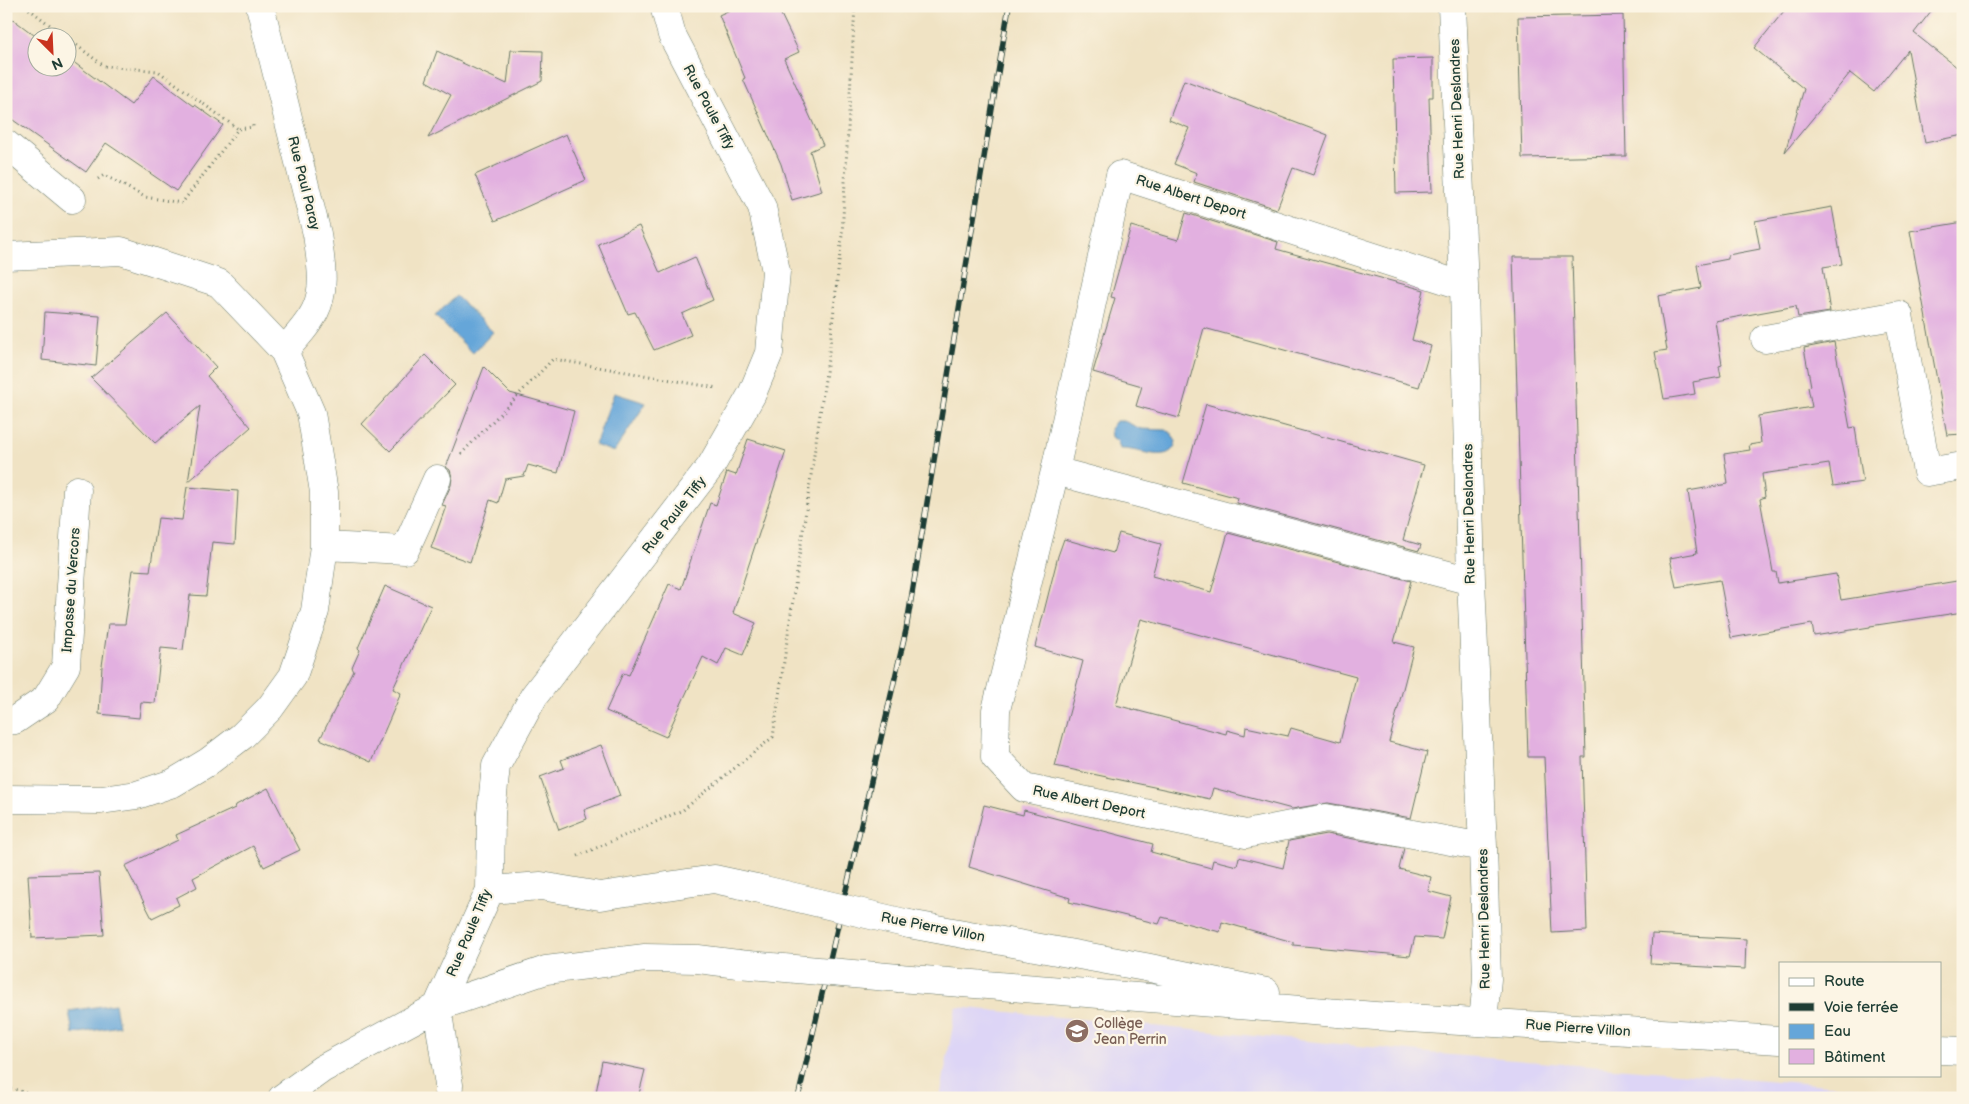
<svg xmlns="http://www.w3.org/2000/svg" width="1969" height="1104" viewBox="0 0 1969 1104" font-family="'Balsamiq Sans',sans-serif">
<rect width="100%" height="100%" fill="#fcf5e5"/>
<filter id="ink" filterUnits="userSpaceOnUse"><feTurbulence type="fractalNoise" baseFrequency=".02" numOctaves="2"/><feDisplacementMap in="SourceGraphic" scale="10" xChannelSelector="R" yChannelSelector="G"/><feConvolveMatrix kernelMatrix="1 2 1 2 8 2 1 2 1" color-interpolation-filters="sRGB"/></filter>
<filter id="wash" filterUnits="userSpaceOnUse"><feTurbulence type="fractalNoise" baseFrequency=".0096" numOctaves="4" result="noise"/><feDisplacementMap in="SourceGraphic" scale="20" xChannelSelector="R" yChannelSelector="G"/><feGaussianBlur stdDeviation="1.12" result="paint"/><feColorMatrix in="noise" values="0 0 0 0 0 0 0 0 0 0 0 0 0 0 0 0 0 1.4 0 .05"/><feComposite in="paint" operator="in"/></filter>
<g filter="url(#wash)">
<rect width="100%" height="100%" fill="#f0e3c4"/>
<!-- built -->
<path fill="#ddd5f6" d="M956,1007L1451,1055L1866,1088V1098H940Z"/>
<!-- water -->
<path fill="#65a6d9" stroke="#427286" d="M456,296L493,332L473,353L435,316Z
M614,393L646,403L614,452L595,445Z
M1116,421H1124L1141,429L1166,430L1171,433L1176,441C1172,466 1139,448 1120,449L1117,440L1111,437L1110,429Z
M115,1004L119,1026L73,1034L69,1011Z"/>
<g id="blocks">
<!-- building -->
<path fill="#e2b0e0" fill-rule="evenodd" d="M738,6H777L799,52L784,59L823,145L810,151L822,191L792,200L781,164L743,79L745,78L719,15Z
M1788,6H1935L1914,33L1963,72V135L1925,143L1908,50L1874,92L1850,73L1785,152L1804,89L1754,48Z
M6,14L38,38V68H68V58L131,105L154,76L194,106L195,105L223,125L176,191L106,143L86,172L6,115Z
M1623,15L1626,156L1522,158L1518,17Z
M511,50L543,51L542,81L428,138L451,95L426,81L437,51L507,84Z
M1433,58V97H1429L1432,192L1396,193L1393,59Z
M1184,80L1328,135L1313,175L1293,168L1277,209L1194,182L1197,173L1174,164L1189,128L1169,120Z
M566,134L586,180L495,221L475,175Z
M1832,207L1842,264L1823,267L1830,312L1798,317L1796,306L1715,321L1722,365L1719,366L1721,377L1693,382L1695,394L1664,399L1655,352L1667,350L1658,296L1701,288L1697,265L1728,259V255L1760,249L1755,221Z
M1186,213L1278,242L1276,249L1424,290L1412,340L1431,346L1419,387L1204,328L1179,418L1136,406L1142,386L1093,372L1115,298L1111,297L1131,226L1178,240Z
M1963,222V434L1947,435L1910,231Z
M639,226L660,273L695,257L713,300L682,314L691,335L654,350L635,312L628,314L598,244Z
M1513,257H1572L1586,757H1582L1587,931L1552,933L1544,757H1528Z
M45,312L100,316L96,366L42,360Z
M167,313L216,367L207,376L251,427L188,482L200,406L155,443L91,378Z
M1834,342L1850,428L1855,427L1863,482L1833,486L1829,464L1762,474L1765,497L1760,499L1773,572H1776L1778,583L1836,574L1841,600L1963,580V612L1870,626V627L1814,636L1812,624L1731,638L1720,580L1676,587L1670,558L1697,553L1688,491L1728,484L1724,454L1750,450L1749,445L1761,443L1758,416L1812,407L1808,387L1811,386L1804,348Z
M425,355L455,385L390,451L362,424Z
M484,367L510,393L574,411L558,473L528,465L524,476L505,479L498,503L490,500L470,562L431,548L446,506L442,505L451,485L452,477L450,470L446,467Z
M1206,404L1424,465L1403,540L1421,545L1419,551L1237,503L1238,498L1183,483Z
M748,439L786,451L733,613L756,623L743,655L726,648L718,665L703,657L666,737L606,711L623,673L629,675L669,584L681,589L710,503L716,505L727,472L736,475Z
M187,487L238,491L235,544L212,542L206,596L190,595L183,650L161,648L155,703L141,702L139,718L99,714L102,666L108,624H125L133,570L150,571L158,518L182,520Z
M1119,533L1161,544L1152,576L1211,592L1228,533L1411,581L1394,642L1414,647L1389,742L1427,752L1411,818L1328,803L1292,809L1213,788L1210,799L1055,766L1083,661L1035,647L1058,556L1064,539L1113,553ZM1141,619L1356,677L1340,742L1291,728L1288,736L1246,727L1245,735L1227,730L1226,734L1116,705Z
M385,586L431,606L393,689L401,693L371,762L320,739L354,671L352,668L360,650L358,648Z
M601,745L620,796L584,810L587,819L559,830L540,777L564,768L561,760Z
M268,788L300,850L264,867L253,846L193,878L197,887L176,898L179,905L152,918L125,866L178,840L176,835L235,808L236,805Z
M984,805L1023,815L1024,810L1153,844L1151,852L1211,868L1213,860L1237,866L1239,857L1283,868L1289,841L1326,834L1404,848L1399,869L1431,877L1428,891L1451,897L1442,939L1415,937L1410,956L1293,945V942L1222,922L1220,932L1162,917L1159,924L1069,902L1070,898L969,867Z
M99,873L104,935L32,938L28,875Z
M1652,934L1746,939L1745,969L1650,964Z
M602,1061L645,1070L638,1098H595Z"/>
</g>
</g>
<g filter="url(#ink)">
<use href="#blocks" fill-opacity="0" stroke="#687766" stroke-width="1"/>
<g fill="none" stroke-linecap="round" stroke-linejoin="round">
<!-- minor casing -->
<g stroke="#687766" stroke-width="29">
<path id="minor" d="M260,6L317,234C320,258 327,288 315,311C308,325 295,339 284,351
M1452,6L1464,286L1471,581L1483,847L1487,979L1483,1022
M6,144L72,199
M6,256L121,251L219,283L284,351L311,413L324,492V546L315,611L293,676L270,708L242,736L208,762L173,783L137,795L101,800L6,799
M1464,286L1120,175L1055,471L996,710L995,757L1024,788L1246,834L1326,818L1483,847
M1765,339L1899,315L1927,472L1963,466
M1055,471L1471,581
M324,546L405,550L437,479
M6,721L15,720L46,699L66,666L77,490
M490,890L541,886L600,896L714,879L756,888
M909,924L1145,967L1266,992
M899,978L1375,1016L1780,1040
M1940,1050L1963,1051
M282,1098L322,1069L437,1007L546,970L645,958L698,959L738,964
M448,1098L449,1085L437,1007L490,890L491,814L496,766L534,696L711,466L752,394L769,353L776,271L762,207L672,35L664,6"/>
</g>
<!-- path -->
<path stroke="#687766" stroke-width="3" stroke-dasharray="1 4" stroke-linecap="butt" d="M25,6L104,66L158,71L238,129
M98,179L104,175L145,197L182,203L238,129L253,127V125
M461,454L553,359L717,388
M578,856L683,810L773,737L830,345L842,235L855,6
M6,1087L45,1098"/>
<!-- minor -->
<use href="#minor" stroke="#fff" stroke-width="28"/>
<!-- rail casing -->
<g stroke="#1f3d34" stroke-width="5.5">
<path id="rail" d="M798,1098L906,630L1009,6"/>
</g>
<!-- rail -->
<use href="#rail" stroke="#fcf5e5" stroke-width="4" stroke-dasharray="11" stroke-linecap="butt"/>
<!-- minor-bridge casing -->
<g stroke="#687766" stroke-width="29" stroke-linecap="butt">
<path id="minor-bridge" d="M756,888L909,924
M738,964L899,978"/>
</g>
<!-- minor-bridge -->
<use href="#minor-bridge" stroke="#fff" stroke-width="28"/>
</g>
</g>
<!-- icons -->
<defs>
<g id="school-disc" transform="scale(1.25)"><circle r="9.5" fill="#8d6e63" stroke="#fcf5e5"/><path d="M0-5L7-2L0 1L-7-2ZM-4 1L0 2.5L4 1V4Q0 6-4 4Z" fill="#fff"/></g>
</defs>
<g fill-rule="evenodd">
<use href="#school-disc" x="1077" y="1031"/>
</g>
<g text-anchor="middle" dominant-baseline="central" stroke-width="4.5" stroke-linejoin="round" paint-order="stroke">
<!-- street labels -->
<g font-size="14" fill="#1f3d34" stroke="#fcf5e5">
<text transform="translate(709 107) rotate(62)">Rue Paule Tiffy</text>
<text transform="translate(1457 109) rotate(-92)">Rue Henri Deslandres</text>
<text transform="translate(304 183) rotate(76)">Rue Paul Paray</text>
<text transform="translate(1191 197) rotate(18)">Rue Albert Deport</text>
<text transform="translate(1469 514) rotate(-91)">Rue Henri Deslandres</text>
<text transform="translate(674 515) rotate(-52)">Rue Paule Tiffy</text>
<text transform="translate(71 590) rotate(-86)">Impasse du Vercors</text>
<text transform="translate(1089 802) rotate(12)">Rue Albert Deport</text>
<text transform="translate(1484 919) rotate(-91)">Rue Henri Deslandres</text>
<text transform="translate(933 927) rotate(11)">Rue Pierre Villon</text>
<text transform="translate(469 933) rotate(-67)">Rue Paule Tiffy</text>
<text transform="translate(1578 1028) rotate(4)">Rue Pierre Villon</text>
</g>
<!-- education labels -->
<g font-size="14" fill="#785e54" stroke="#fcf5e5" text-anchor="start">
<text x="1094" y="1023">Collège<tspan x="1094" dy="16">Jean Perrin</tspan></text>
</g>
</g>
<!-- margin -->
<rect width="1969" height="1104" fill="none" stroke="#fcf5e5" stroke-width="25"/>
<!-- legend -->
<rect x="1779" y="962" width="162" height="115" fill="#fcf5e5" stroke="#a4ab9e"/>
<rect x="1789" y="978" width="25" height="8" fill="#ffffff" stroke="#a4ab9e"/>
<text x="1824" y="986" font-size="15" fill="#1f3d34">Route</text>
<rect x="1789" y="1003" width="25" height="8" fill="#1f3d34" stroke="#a4ab9e"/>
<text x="1824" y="1012" font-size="15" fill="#1f3d34">Voie ferrée</text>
<rect x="1789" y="1024" width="25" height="15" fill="#65a6d9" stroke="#a4ab9e"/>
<text x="1824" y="1036" font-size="15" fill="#1f3d34">Eau</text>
<rect x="1789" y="1049" width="25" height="15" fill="#e2b0e0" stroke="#a4ab9e"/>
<text x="1824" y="1062" font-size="15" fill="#1f3d34">Bâtiment</text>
<!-- north arrow -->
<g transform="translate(52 52) rotate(156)"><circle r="24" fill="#fcf5e5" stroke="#a4ab9e"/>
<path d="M0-4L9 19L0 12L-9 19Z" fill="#c8321e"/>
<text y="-8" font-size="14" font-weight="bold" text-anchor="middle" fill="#1f3d34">N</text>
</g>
</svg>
